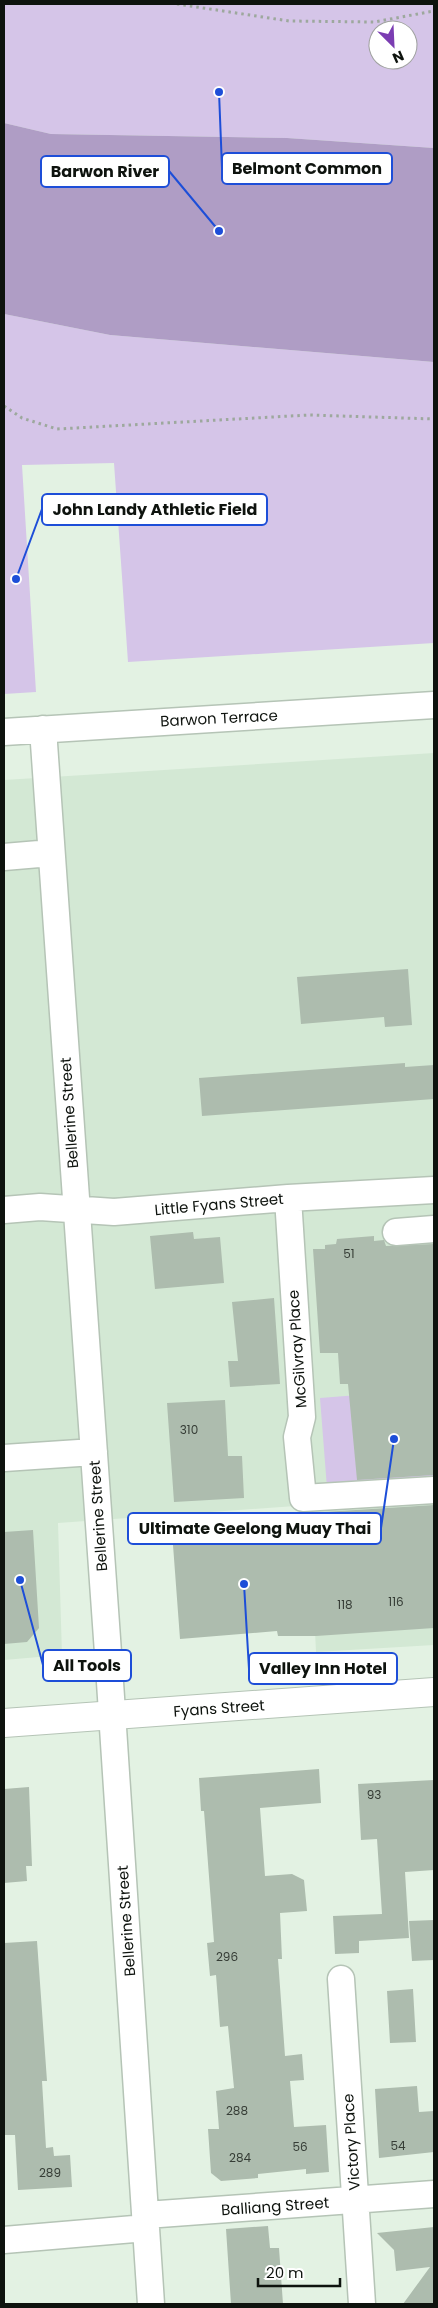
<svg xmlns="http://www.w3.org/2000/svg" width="438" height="2308" viewBox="0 0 438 2308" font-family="Poppins,sans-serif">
<rect width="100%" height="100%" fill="#e3f2e3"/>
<!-- built -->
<path fill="#d3e8d4" d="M434,753V1645L316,1652L309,1505L58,1523L62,1655L4,1660V780Z"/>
<!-- green -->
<path fill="#d5c5e8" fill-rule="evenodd" d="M4,4H434V148L287,138L51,134L4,123ZM378,30H408V60H378Z
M4,314L110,335L434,362V643L128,662L114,463L22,465L36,692L4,694Z
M434,1389V1403L351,1409L357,1475L434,1469V1481L327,1488L320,1398Z"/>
<!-- water -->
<path fill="#af9dc5" d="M4,123L51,134L287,138L434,148V362L110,335L4,314Z"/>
<!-- building -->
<path fill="#adbcae" d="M408,969L412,1025L385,1027L384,1017L301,1024L297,977Z
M405,1063V1067L434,1065V1099L202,1116L199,1078Z
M193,1232L194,1239L220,1237L224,1283L155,1289L150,1236Z
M374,1236V1241L384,1240L386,1246L434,1244V1475L357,1480L348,1384H340L338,1353H320L313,1249H325V1245L336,1244L337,1239Z
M274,1298L280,1384L230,1387L228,1361H238L232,1302Z
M225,1400L228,1456H242L244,1498L174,1502L167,1403Z
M434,1505V1628L316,1636H278L277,1631L180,1639L173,1545L246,1540L245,1520L309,1516V1513Z
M33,1530L39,1628L27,1642L4,1644V1532Z
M319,1769L321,1803L260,1808L265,1876L292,1874L304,1880L307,1911L280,1913L282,1959H278L285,2056L302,2054L304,2080L290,2081L294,2127L326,2125L329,2172L306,2174V2169L258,2174V2178L221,2181L211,2173L208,2129H219L216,2091L234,2088L228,2026L220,2027L216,1975L210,1976L207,1943L214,1942L204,1811H201L199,1778Z
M434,1780V1870L405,1872L409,1938L359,1941V1953L335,1954L333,1916L382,1914L377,1839L361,1840L358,1784Z
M29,1787L32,1866H26L27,1881L4,1883V1789Z
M434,1920V1960L412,1961L409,1921Z
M37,1941L47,2081H42L46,2148L53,2147L54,2156L70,2155L72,2187L18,2190L15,2135H4V1943Z
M413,1989L416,2042L390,2043L387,1991Z
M417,2086L419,2112L434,2111V2152L379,2158L375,2089Z
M268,2226L270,2248H279L283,2304H231L226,2229Z
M434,2227V2304H403L430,2267L396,2271L394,2250L377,2233Z"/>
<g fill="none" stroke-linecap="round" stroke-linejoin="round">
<!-- minor casing -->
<g stroke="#b5c4b6" stroke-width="29">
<path id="minor" d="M43,729L109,1667L151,2304
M4,732L434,705
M4,857L51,853
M288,1198L302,1417L297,1437L303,1498L434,1490
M4,1210L40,1207L114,1212L288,1198L434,1190
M396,1232L434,1229
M4,1458L94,1452
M341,1979L362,2304
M146,2215L434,2194
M4,2240L146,2228"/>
</g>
<!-- major casing -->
<g stroke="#b5c4b6" stroke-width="30">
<path id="major" d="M4,1723L434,1692"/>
</g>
<!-- path -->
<path stroke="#9da89d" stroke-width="3" stroke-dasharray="2.5 4" stroke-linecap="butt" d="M177,4L289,21L374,22L434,11
M4,406L22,418L57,429L309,415L434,419"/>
<!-- minor -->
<use href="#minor" stroke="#fff" stroke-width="26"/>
<!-- major -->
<use href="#major" stroke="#fff" stroke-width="28"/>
</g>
<g text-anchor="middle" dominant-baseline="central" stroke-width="4.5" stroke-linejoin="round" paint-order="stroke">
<!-- number labels -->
<g font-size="12" fill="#363d36">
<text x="349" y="1253">51</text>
<text x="189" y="1429">310</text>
<text x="396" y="1601">116</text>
<text x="345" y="1604">118</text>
<text x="374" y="1794">93</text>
<text x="227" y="1956">296</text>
<text x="237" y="2110">288</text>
<text x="398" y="2145">54</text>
<text x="300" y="2146">56</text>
<text x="240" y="2157">284</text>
<text x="50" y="2172">289</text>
</g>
<!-- street labels -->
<g font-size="15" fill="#0e130e" stroke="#fff">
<text transform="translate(219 718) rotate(-3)">Barwon Terrace</text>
<text transform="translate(69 1113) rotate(-94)">Bellerine Street</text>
<text transform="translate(219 1204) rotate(-5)">Little Fyans Street</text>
<text transform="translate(297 1349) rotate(-94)">McGilvray Place</text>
<text transform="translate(98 1516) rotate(-94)">Bellerine Street</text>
<text transform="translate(219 1708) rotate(-4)">Fyans Street</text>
<text transform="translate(126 1921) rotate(-94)">Bellerine Street</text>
<text transform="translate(351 2142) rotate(-94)">Victory Place</text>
<text transform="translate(275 2206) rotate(-4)">Balliang Street</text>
</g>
</g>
<!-- callouts -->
<path fill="none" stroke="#1d4ed8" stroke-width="2" d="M219 92L222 168M219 231L169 171M16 579L42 509M394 1439L381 1528M20 1580L43 1665M244 1584L249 1669"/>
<g fill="#1d4ed8" stroke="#fff" stroke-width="2">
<circle cx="219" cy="92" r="5"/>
<circle cx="219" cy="231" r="5"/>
<circle cx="16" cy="579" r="5"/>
<circle cx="394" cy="1439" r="5"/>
<circle cx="20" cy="1580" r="5"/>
<circle cx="244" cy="1584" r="5"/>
</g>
<g fill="#fff" stroke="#1d4ed8" stroke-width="2">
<rect x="222" y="153" width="170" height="31" rx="5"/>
<rect x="41" y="156" width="128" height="31" rx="5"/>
<rect x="42" y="494" width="225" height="31" rx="5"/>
<rect x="128" y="1513" width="253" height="31" rx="5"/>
<rect x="43" y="1650" width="88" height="31" rx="5"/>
<rect x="249" y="1653" width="148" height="31" rx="5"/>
</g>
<g font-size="16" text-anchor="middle" font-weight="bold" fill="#0e130e">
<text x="307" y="174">Belmont Common</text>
<text x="105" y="177">Barwon River</text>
<text x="155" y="515">John Landy Athletic Field</text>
<text x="255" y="1534">Ultimate Geelong Muay Thai</text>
<text x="87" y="1671">All Tools</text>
<text x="323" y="1674">Valley Inn Hotel</text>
</g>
<!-- border -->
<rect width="438" height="2308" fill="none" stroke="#0e130e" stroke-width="10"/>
<!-- north arrow -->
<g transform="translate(393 45) rotate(156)"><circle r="24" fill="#ffffff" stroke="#9fa19f"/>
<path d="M0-4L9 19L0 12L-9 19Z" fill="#7b3db2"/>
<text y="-8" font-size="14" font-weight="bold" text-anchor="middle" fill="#0e130e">N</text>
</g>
<!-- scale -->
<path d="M258 2278v8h82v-8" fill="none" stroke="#0e130e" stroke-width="2.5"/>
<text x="266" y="2278" font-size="15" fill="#0e130e" stroke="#ffffff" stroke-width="4" paint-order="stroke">20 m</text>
</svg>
